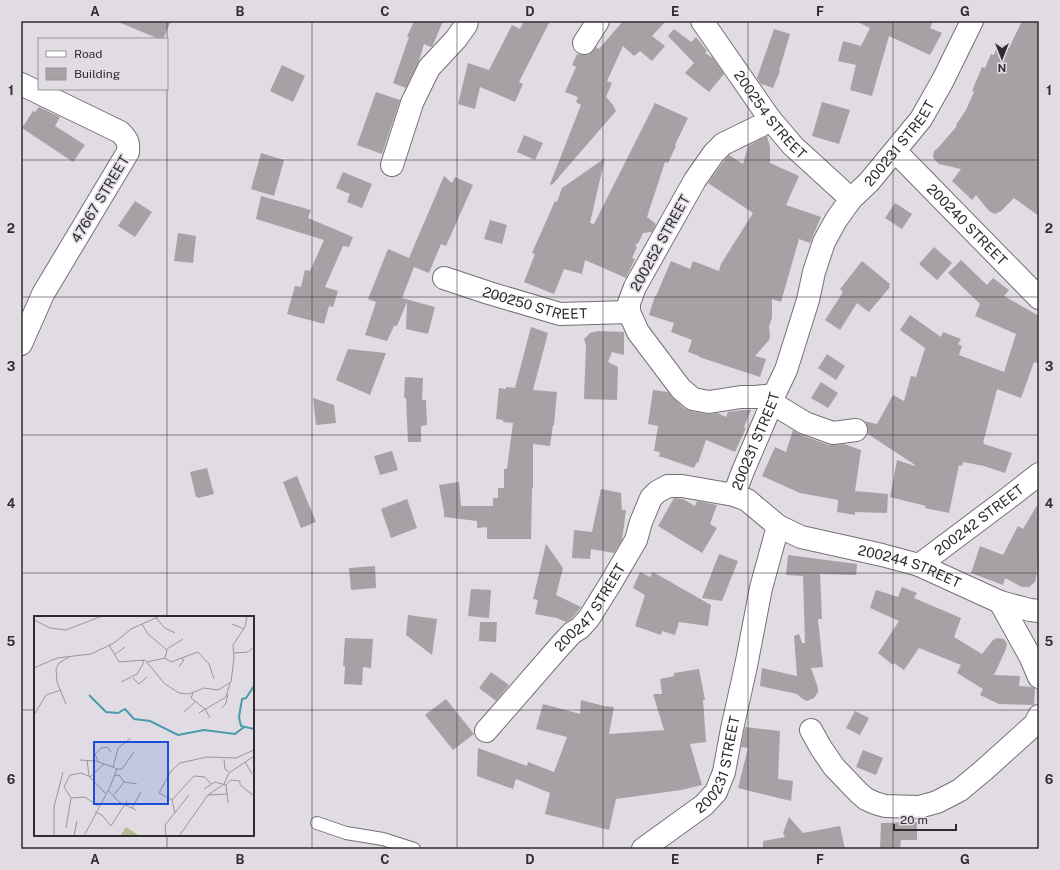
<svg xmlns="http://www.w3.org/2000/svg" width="1060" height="870" viewBox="0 0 1060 870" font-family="'Public Sans',sans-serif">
<rect width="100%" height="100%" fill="#e1dce3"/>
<!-- building -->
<path fill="#a7a0a5" d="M116,21H171L163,39H159Z
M414,21H443L432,47H431L424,44L419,61L406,88L393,83L409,37H407Z
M524,21H550L519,82L523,84L515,102L480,87L475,109L458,104L468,63L489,70L512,25L520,29Z
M623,21H666L652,36L665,46L652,61L640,51L634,56L623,46L607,81L612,83L606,97L613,105L616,111L552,185L550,184L581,105L576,102L578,97L565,92L576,67L572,65L577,54L583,55L589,54L596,47L599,49Z
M856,21H933L930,28L942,33L930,55L889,36L872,96L850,90L856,65L838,61L843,41L861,46L870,28Z
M1022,21H1039V216L1014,198L1001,211L995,214L989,211L976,195L972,200L952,181L961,169L939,164L935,160L933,157L934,151L938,148L957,126L956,125L966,110L974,92L972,91L982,67L985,68L991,54L994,55L998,44L1009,48Z
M674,29L691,42L696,37L707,51L705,53L713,58L724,74L709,92L685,73L694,63L668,36Z
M774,29L790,34L779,71H780L773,88L761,84L757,78Z
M282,65L305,76L293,102L270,91Z
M376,92L400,100L382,154L357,145Z
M822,102L850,110L839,144L812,136Z
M655,103L688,118L675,145L676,146L668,163L665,162L647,217L656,224L652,232L643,233L639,242L635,246L637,247L632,258L635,259L626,278L585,260L582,274L564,269L554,294L524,282L535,254L532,253L555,201L557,202L562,188L605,158L590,223L594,224Z
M39,107L60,117L55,126L85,145L73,162L22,128L33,111L35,112Z
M524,135L543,143L535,160L517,152Z
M767,136L770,147V163L799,176L786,205L821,217L810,243L799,239L781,302L772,299V318L769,326L770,337L769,340L755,356L766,359L760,377L699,357V356L688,352L692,340L671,332L674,323L649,315L655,296H656L671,261L690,269L693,261L719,271L721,264L753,213L708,183L724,161L729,155L743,164L748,146Z
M261,153L284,160L274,196L251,189Z
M343,172L372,184L362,208L347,202L350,194L336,188Z
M444,176L452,183L455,177L473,185L446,246L441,244L429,273L414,267L402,298L435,307L428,334L406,329L407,302L397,326H394L387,341L365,335L376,302L368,299L388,249L409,258Z
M261,196L311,210L308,218L353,237L349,247L343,246L325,287L338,291L333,307L329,306L324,324L287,314L295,286L301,287L305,270L310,271L324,240L256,219Z
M135,201L152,212L135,237L118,226Z
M895,203L912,214L902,229L885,218Z
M490,220L507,225L502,244L484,239Z
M178,233L196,236L193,263L174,261Z
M934,247L952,263L937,280L919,264Z
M961,260L987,285L993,278L1009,290L1004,296L1039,316V364L1034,362L1021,398L997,389L983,443H984V444L1012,453L1005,473L984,466L963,462L962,466L959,465L949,513L925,508L926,506L890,497L897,460L915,466V465L868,434V428L866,423L864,421L877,424L893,395L904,401L911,376L916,377L925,348L900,330L910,315L941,337L943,332L961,339L958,344L962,346L959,355L1004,372L1016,334L975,316L980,304L948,273Z
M862,261L890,284L889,286L890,287L869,312L857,303L840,330L825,320L843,292L840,289Z
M531,327L548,333L533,390L557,392L554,425H553L550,446L533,444V488H532L531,539H487V527L477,528V521L444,517V512L439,485L459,482L461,506H493V498H498V488H504V469H507L513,423L503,422V420L496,419L499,388L506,389V387L515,388Z
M598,331L624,332V355L612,352L608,362L618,367L617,400L584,399L586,345L584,339L590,333Z
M348,349L386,353L370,395L336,380Z
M827,354L845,366L836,380L818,368Z
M405,377L423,378L422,400H426L427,425L421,426V442H408L406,398H404Z
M821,382L838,393L828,408L811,398Z
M653,390L668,392L673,398L685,409L691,411L707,414L718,413L726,417L728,412L742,410H751L744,427L746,428L735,452L706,440L698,463L697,462L694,468L662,457H659L660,452L654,451L658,426L648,424Z
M313,398L334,405L336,423L316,425Z
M793,430L801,435L829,445H835L844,444L861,450L855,491L888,494L887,513L855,512V515L837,512L838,500L800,493L762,476L775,447L786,452Z
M392,451L398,470L380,475L374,456Z
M207,468L214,494L198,498V497H196L190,472Z
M297,476L316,522L301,528L283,482Z
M601,489L621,493L622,510H626L622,540L614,553L591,549L590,559L572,558L574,530L592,532Z
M674,498L683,499L695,506L697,501L717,505L710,524L717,528L702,553L658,526Z
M407,499L417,528L391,538L381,509Z
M1039,502V544L1036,579L1035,582L1029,587H1022L1005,578L1003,585L971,573L980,546L1003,555L1018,526L1023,529Z
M546,544L563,568L556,595L581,607L572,618L566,622L557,618L535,614L538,600L533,599Z
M719,554L738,561L722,601L702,598Z
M788,555L857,564L856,575L820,574L822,619H818L823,667L811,668L818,688V692L814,698L807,701L801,698L797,694L760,686L762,668L797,676L794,636L799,634L802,643H805L803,576L786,575Z
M375,566L376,588L351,590L349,568Z
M640,572L650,577L653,572L711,605L708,626L679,622L675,635L662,631L661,635L635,626L645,595L633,588Z
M902,587L917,593L914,598L961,618L954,637L982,654L993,640L998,638L1004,639L1007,644L1006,649L994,675L1020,676L1019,686L1031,687L1035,688L1034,705L999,704L980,695L983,689L957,673L961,665L919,648L904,670L894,663L893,665L878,653L899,621L870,608L876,590L898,597Z
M471,589L491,590L489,618L468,616Z
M408,615L437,619L432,655L406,635Z
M480,622H497L496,642L479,641Z
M345,638L373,639L371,668L363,667L362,685L344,684L345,666H343Z
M699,669L705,700H703L706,742L690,744L702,785L681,790L616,799L609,830L545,814L550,793L516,779L513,789L477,776L478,748L527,766L528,762L554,772L567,737L536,729L543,704L580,714L581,700L604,706L614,707L609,734L664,730L653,694H662L660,679L674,676V673Z
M491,672L509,685L496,701L479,688Z
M446,699L474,734L453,750L425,715Z
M855,711L869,718L860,735L846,728Z
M745,727L780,731L778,779L793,781L791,801L738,788L748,748L741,747Z
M863,750L883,758L876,775L856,767Z
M789,817L803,833L840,826L845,849H763V841L785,837L783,833Z
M917,822V840H901L900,849H880L881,823Z"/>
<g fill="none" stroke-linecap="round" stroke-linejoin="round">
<!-- lane casing -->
<g stroke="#757076" stroke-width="14">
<path id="lane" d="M317,823L346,833L383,839L414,849"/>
</g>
<!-- street casing -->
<g stroke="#757076" stroke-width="24">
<g id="street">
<path id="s1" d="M702,21L770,119L793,146L851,199"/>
<path d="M584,43L598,21"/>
<path d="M21,84L120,132C127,139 129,142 128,152L43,294L21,344"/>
<path d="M770,119L760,126L723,144L714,153L695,180L635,287L629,303V312L638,332L681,389L693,399L709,402L741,397H755L774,395"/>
<path id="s2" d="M895,151L1039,298"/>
<path d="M392,165L412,103L429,68L456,39L466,25L467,21"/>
<path id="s3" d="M444,278L489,293L560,314L629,312"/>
<path d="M772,403L805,423L833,433L856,430"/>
<path id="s4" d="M778,526L801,537L882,555L919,565L1000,602L1030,610L1039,611"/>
<path id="s5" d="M919,565L1007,499L1039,474"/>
<path d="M1000,602L1031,658L1039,677"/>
<path d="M811,730L821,748L834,767L859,793L866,799L875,803L885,806L919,807L937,802L960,790L984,770L1035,724L1039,716"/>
<path id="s6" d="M486,731L560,646L572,633L580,628L589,618L609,586L636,540L641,522L651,498L657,492L668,486H682L734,495"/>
<path id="s7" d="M643,849L704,805L716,792L724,772L732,729L746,666L761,588L778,526L747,500L734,495L743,471L772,403L774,395L786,370L808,300L814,272L824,242L836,220L851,199L869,182L921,119L943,80L972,21"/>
</g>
</g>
<!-- lane -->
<use href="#lane" stroke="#fff" stroke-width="12"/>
<!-- street -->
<use href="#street" stroke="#fff" stroke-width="22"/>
</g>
<!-- grid -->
<path fill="none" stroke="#2f2d30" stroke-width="1" stroke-opacity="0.55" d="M167,21V617M312,21V849M457,21V849M603,21V849M748,21V849M893,21V849M21,160H1039M21,297H1039M21,435H1039M21,573H1039M21,710H35M253,710H1039M167,835V849"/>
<g text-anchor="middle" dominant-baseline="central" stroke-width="3.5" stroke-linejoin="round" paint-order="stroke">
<!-- street labels -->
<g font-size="14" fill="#2f2d30" stroke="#e1dce3">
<text stroke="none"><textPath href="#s1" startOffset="116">200254 STREET</textPath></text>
<text stroke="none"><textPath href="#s7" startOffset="815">200231 STREET</textPath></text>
<text transform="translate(100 199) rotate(-59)">47667 STREET</text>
<text stroke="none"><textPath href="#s2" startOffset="103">200240 STREET</textPath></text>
<text transform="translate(660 243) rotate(-61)">200252 STREET</text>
<text stroke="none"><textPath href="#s3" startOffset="95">200250 STREET</textPath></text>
<text stroke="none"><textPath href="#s7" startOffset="479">200231 STREET</textPath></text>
<text stroke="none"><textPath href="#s5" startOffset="75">200242 STREET</textPath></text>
<text stroke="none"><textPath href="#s4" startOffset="138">200244 STREET</textPath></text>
<text stroke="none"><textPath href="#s6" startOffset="162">200247 STREET</textPath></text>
<text stroke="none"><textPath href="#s7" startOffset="119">200231 STREET</textPath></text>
</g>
</g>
<!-- overview -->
<g transform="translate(34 616)">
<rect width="220" height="220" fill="#e1dce3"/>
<path d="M92,211L104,219V220H86Z" fill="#b4bc92"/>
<path fill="none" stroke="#4a9cad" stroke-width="2" d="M220,70L212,82L208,83L205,101L207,110L220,113M55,79L72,96L84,97L91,93L100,103L116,105L144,119L170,114L201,118L210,111"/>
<path fill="none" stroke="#9a969b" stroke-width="1" d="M122,2L131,12L141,17M0,4L16,12L32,14L68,0M108,8L114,18L133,34L131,42L113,46M198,8L210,13M75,29L85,46L111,44L131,68L145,77L155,78L170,72L184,74L197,66L200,42L199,29L211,11L213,0M133,33L149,23M200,37L214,36L220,31M80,39L91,31M131,42L137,46L164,36L175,48L180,63M145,51L150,44L147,42M0,52L23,42L57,38L80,27L97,13L126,0M99,62L105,68L113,61M87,66L103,58L109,48V44M159,77L157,82L171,93L176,102M32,88L23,66L22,53L25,47L35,41M188,92L192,87L194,78M150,96L161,86M165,97L192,81L196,67M0,99L12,79L27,74M190,143L191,153L195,156M46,144L62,145L79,151M53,144L55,160M64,145L61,138L67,132L73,131L77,136M211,146L218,158M83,153H88L100,136M80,160L85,159L90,166L80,179M56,161L70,148M90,166L103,168M192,169L197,164L206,165V169L220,180M30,171L36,159L47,157L55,160L71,177M30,171L37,182L51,181L64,190M170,173L181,166L192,169L194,187M74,174L85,186L102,194M174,179L194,178M138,184L125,177L137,155L146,147L173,141L202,142L220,134M98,192L107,176M61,196L68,199L77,210L93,185M141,197L138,184L160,160L171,161L177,168M32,212L37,182M20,220V191L29,156M40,220L43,205M50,220L76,171L83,153L79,151L84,132L97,122M132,220L131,209L155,179M145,220L174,179L190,168L195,157L220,140"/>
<path fill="#1d4ed8" fill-opacity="0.15" stroke="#1d4ed8" stroke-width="2" d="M60,126H134V188H60Z"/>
<rect width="220" height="220" fill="none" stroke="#2f2d30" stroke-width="2"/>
</g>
<!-- border -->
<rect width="1060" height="870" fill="none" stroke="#e1dce3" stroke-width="44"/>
<!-- legend -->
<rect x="38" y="38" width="130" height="52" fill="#e1dce3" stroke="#9a969b"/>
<rect x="46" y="51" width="20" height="6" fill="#ffffff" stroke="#9a969b"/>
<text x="74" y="58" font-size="12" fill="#2f2d30">Road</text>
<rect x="46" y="68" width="20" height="12" fill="#a7a0a5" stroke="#9a969b"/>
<text x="74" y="78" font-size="12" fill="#2f2d30">Building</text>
<!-- north arrow -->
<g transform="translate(1002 58) rotate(180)" stroke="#e1dce3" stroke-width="3" paint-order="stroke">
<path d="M0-3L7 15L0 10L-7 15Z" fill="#2f2d30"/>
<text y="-6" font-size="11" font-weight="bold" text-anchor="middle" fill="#2f2d30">N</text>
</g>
<!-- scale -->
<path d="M894 824v6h62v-6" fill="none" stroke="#2f2d30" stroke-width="2"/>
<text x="900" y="824" font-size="12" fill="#2f2d30" stroke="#e1dce3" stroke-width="3" paint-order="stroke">20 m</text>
<rect x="22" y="22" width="1016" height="826" fill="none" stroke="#2f2d30" stroke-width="1.5"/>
<g font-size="13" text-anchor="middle" font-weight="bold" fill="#2f2d30">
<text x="95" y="16">A</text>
<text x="240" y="16">B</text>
<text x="385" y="16">C</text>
<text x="530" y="16">D</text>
<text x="675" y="16">E</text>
<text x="820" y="16">F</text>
<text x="965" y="16">G</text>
<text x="11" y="95">1</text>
<text x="1049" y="95">1</text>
<text x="11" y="233">2</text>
<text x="1049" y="233">2</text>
<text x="11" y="371">3</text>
<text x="1049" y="371">3</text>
<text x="11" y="508">4</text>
<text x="1049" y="508">4</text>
<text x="11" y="646">5</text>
<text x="1049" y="646">5</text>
<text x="11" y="784">6</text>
<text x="1049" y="784">6</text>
<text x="95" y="864">A</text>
<text x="240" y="864">B</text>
<text x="385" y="864">C</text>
<text x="530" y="864">D</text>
<text x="675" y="864">E</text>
<text x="820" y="864">F</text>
<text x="965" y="864">G</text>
</g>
</svg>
